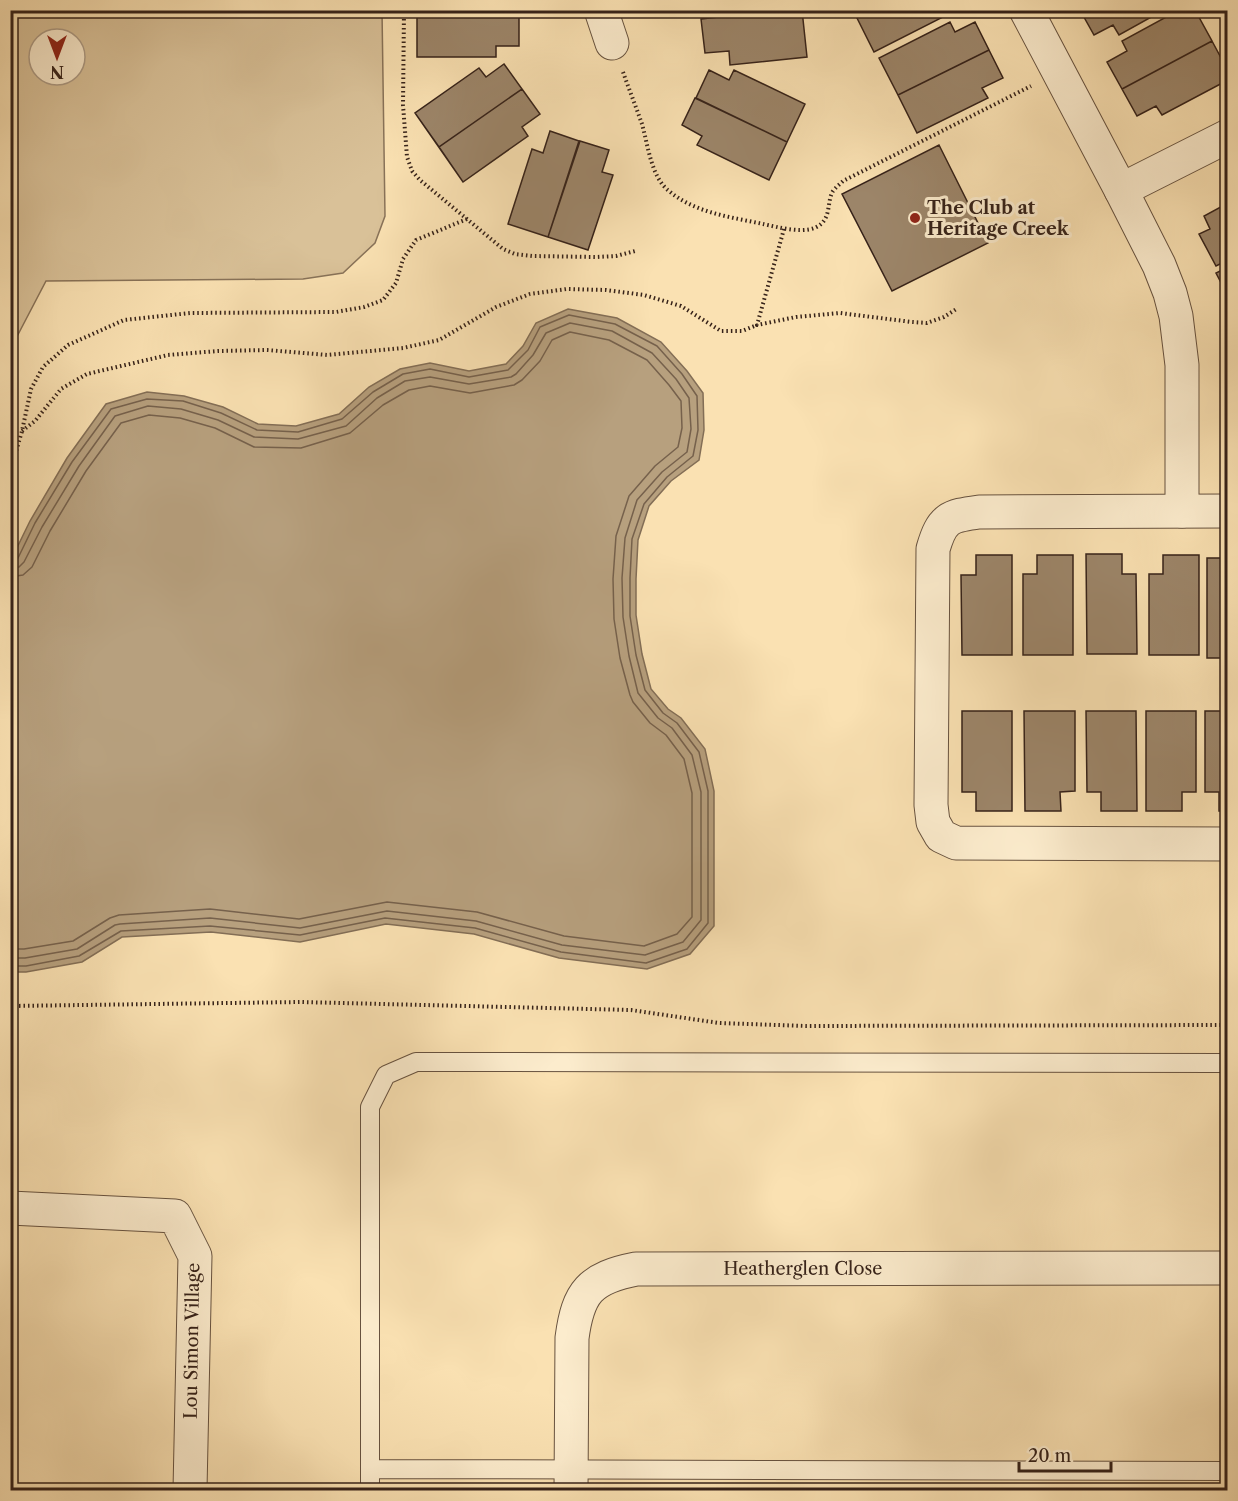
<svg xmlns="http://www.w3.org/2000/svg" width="1238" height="1501" viewBox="0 0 1238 1501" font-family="'Libre Caslon Text',serif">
<rect width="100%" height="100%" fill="#fae1b2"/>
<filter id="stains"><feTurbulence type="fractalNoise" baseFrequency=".00333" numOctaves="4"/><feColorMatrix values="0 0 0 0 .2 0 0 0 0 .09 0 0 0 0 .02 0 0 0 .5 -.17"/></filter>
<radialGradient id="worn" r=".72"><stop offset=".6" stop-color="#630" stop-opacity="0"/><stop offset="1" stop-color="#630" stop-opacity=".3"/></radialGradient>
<!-- green -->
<path fill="#d9c198" stroke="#887258" stroke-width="1.5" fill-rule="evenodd" d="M11,10L382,11L385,216L375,243L343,273L303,279L46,281L11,348ZM39,39H75V75H39Z"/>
<!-- water -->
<path fill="#b7a07e" stroke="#836e56" stroke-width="1.5" d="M568,309L617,318L661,342L687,371L703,393L704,430L699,460L671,481L649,506L638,540L636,579V615L642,654L651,689L668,709L681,718L705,749L714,791V926L690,954L647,969L559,958L474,934L386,924L300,942L211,932L122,937L82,962L26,972H11V560L30,521L67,458L106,404L147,392L184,396L223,407L258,424L296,426L339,414L369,387L400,369L430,363L469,371L506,364L523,346L536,323Z"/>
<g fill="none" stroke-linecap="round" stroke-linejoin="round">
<!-- shore -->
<path stroke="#76614c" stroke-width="1.5" d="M10,561L15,560L18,558L35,523L72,462L111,409L147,399L183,401L221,413L257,430L298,432L342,419L373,392L403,374L430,369L469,377L508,370L528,350L540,327L569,315L615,324L657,346L682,374L697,396L698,430L693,456L667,477L644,504L632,539L630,578V616L636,655L645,690L663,713L677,723L699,752L708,791V923L687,949L646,963L561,952L475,928L385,918L300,935L210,926L121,931L79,956L26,966H10
M10,568L19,567L24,562L42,527L79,466L115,416L148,406L181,409L218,420L254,437L298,439L346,426L377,398L405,381L430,377L469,384L511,377L516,374L533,355L546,333L570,323L612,331L652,353L676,379L689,398L691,429L687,452L662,472L637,500L625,538L622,578L623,617L629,656L638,693L658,718L672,728L692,755L701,792V920L683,942L645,955L562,945L476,921L387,911L300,928L210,918L120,924L115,925L77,949L25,958H10
M10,577L23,575L32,567L50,531L86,471L121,423L149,415L180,418L215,428L254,447L301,448L350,433L383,405L409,390L430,386L470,393L514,385L522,380L540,361L552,340L570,332L609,340L647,360L669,385L681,401L682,428L678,447L655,466L629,496L616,536L613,579L614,619L620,658L630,695L633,702L650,723L666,735L684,759L692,793V917L677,934L644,946L564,936L477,912L387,902L299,919L210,909L119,915L110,918L73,941L24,949H10"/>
</g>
<!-- building -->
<path fill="#9c8569" stroke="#362219" stroke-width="1.5" d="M417,10H519V15H417Z
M417,10H519V15H417Z
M783,10H802L807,57L730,65L729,51L705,53L701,19Z
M862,10H942L945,16L874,52L855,14Z
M862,10H942L945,16L874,52L855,14Z
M1080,10H1164L1119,35L1113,25L1094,35Z
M1080,10H1164L1119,35L1113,25L1094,35Z
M1179,10H1195L1212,41L1122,89L1107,62L1127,51L1122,41Z
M1179,10H1195L1212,41L1122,89L1107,62L1127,51L1122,41Z
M417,15H519V46H496V57H417Z
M417,15H519V46H496V57H417Z
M950,22L955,32L975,22L989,50L898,95L879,58Z
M950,22L955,32L975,22L989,50L898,95L879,58Z
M1212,41L1228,71V80L1162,115L1156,106L1137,116L1122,89Z
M1212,41L1228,71V80L1162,115L1156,106L1137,116L1122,89Z
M989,50L1003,78L982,88L988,98L917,133L898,95Z
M989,50L1003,78L982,88L988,98L917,133L898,95Z
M504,64L540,114L522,127L528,136L463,182L415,113L479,68L486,77Z
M504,64L522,89L439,147L415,113L479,68L486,77Z
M709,70L729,80L734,70L805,104L787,142L696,98Z
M709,70L729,80L734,70L805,104L787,142L696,98Z
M522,89L540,114L522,127L528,136L463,182L439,147Z
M695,98L787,142L769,180L697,145L702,136L682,125Z
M695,98L787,142L769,180L697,145L702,136L682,125Z
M550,131L579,141L548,237L508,224L532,149L543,153Z
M550,131L579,141L548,237L508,224L532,149L543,153Z
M580,141L609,150L602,172L613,175L588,250L548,237Z
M580,141L609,150L602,172L613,175L588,250L548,237Z
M939,145L988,243L892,291L842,194Z
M1228,203V260L1216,266L1199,234L1210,229L1204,216Z
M1228,267V296L1216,273Z
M1086,554H1122V574H1136L1137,654H1087Z
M976,555H1012V655H962L961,575H976Z
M1037,555H1073V655H1023V574H1037Z
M1163,555H1199V655H1149V574H1163Z
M1207,558H1228V658H1207Z
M962,711H1012V811H976V792H962Z
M1024,711H1075V791L1060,792L1061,811H1025Z
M1086,711H1136L1137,811H1101V792H1087Z
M1146,711H1196V792H1182V811H1146Z
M1205,711H1228V811H1219V792H1205Z"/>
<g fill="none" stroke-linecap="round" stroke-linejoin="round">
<!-- lane casing -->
<g stroke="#67523f" stroke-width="20">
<path id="lane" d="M370,1469L1228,1471
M370,1490V1107L386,1075L416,1062L1228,1063"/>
</g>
<!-- street casing -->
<g stroke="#67523f" stroke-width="35">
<g id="street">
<path d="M601,10L612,43"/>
<path d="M1026,10L1121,190L1159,265L1170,293L1176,316L1182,365V511"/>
<path d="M1121,190L1228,136"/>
<path d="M1228,511L979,512C949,516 942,518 933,549L931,805L933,822L941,836L956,843L1228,844"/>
<path d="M10,1208L175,1216L195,1256L190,1490H189"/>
<path id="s1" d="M571,1490L572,1338C578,1292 590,1278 636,1269L1228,1268"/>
</g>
</g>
<!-- path -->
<path stroke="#362219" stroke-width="4" stroke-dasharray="1.5 3" stroke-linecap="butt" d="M404,10L403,105L407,157L412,171L420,180L503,249L515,254L532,256L596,257L616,256L635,251
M623,72C629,89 636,107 642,124C648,145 651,177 669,191C695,213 731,217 763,224C778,227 808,236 821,224C831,215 827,201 833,191C836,187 840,184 843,181L1031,86
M784,229L757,325L796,317L840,313L912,322L927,323L944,317L958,308
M22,431L35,421L61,389L87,374L168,355L218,351L267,350L327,355L403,348L439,340L496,307L530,294L567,289L606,290L644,295L681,306L721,331H742L757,325
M10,472L22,431L31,389L43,367L68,345L124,320L190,313L336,312L364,307L383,300L396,283L403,259L416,240L467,219
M10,1006L300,1002L631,1010L719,1023L806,1026L1228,1025"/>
<!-- lane -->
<use href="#lane" stroke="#fceccd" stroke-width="18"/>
<!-- street -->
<use href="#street" stroke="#fceccd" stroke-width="33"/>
</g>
<!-- markers -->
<circle fill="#8f2418" stroke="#fceccd" stroke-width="2" cx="915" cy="218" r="6"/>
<g text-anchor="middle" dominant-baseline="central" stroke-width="6" stroke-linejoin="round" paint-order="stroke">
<!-- poi labels -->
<g font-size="18" font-weight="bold" fill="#362219" stroke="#fceccd" text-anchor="start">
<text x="927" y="208">The Club at<tspan x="927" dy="21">Heritage Creek</tspan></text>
</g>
<!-- street labels -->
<g font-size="18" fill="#362219" stroke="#fceccd">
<text stroke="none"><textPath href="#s1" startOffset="423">Heatherglen Close</textPath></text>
<text transform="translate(192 1341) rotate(-89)">Lou Simon Village</text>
</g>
</g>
<!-- margin -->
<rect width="1238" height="1501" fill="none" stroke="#fae1b2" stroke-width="36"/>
<rect x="12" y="12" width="1214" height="1477" fill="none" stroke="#362219" stroke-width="3"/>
<rect x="18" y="18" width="1202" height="1465" fill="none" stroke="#362219" stroke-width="1.5"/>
<!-- north arrow -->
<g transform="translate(57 57) rotate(180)"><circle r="28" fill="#fceccd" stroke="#ad9b85" stroke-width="1.5"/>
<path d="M0-4.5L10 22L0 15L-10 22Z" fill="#8f2418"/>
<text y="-9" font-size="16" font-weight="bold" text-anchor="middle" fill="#362219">N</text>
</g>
<!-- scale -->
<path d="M1019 1462v9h92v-9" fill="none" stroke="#362219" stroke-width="3"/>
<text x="1028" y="1462" font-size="18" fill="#362219" stroke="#fceccd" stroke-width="4.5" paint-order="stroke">20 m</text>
<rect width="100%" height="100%" filter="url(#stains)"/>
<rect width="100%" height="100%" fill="url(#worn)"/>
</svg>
